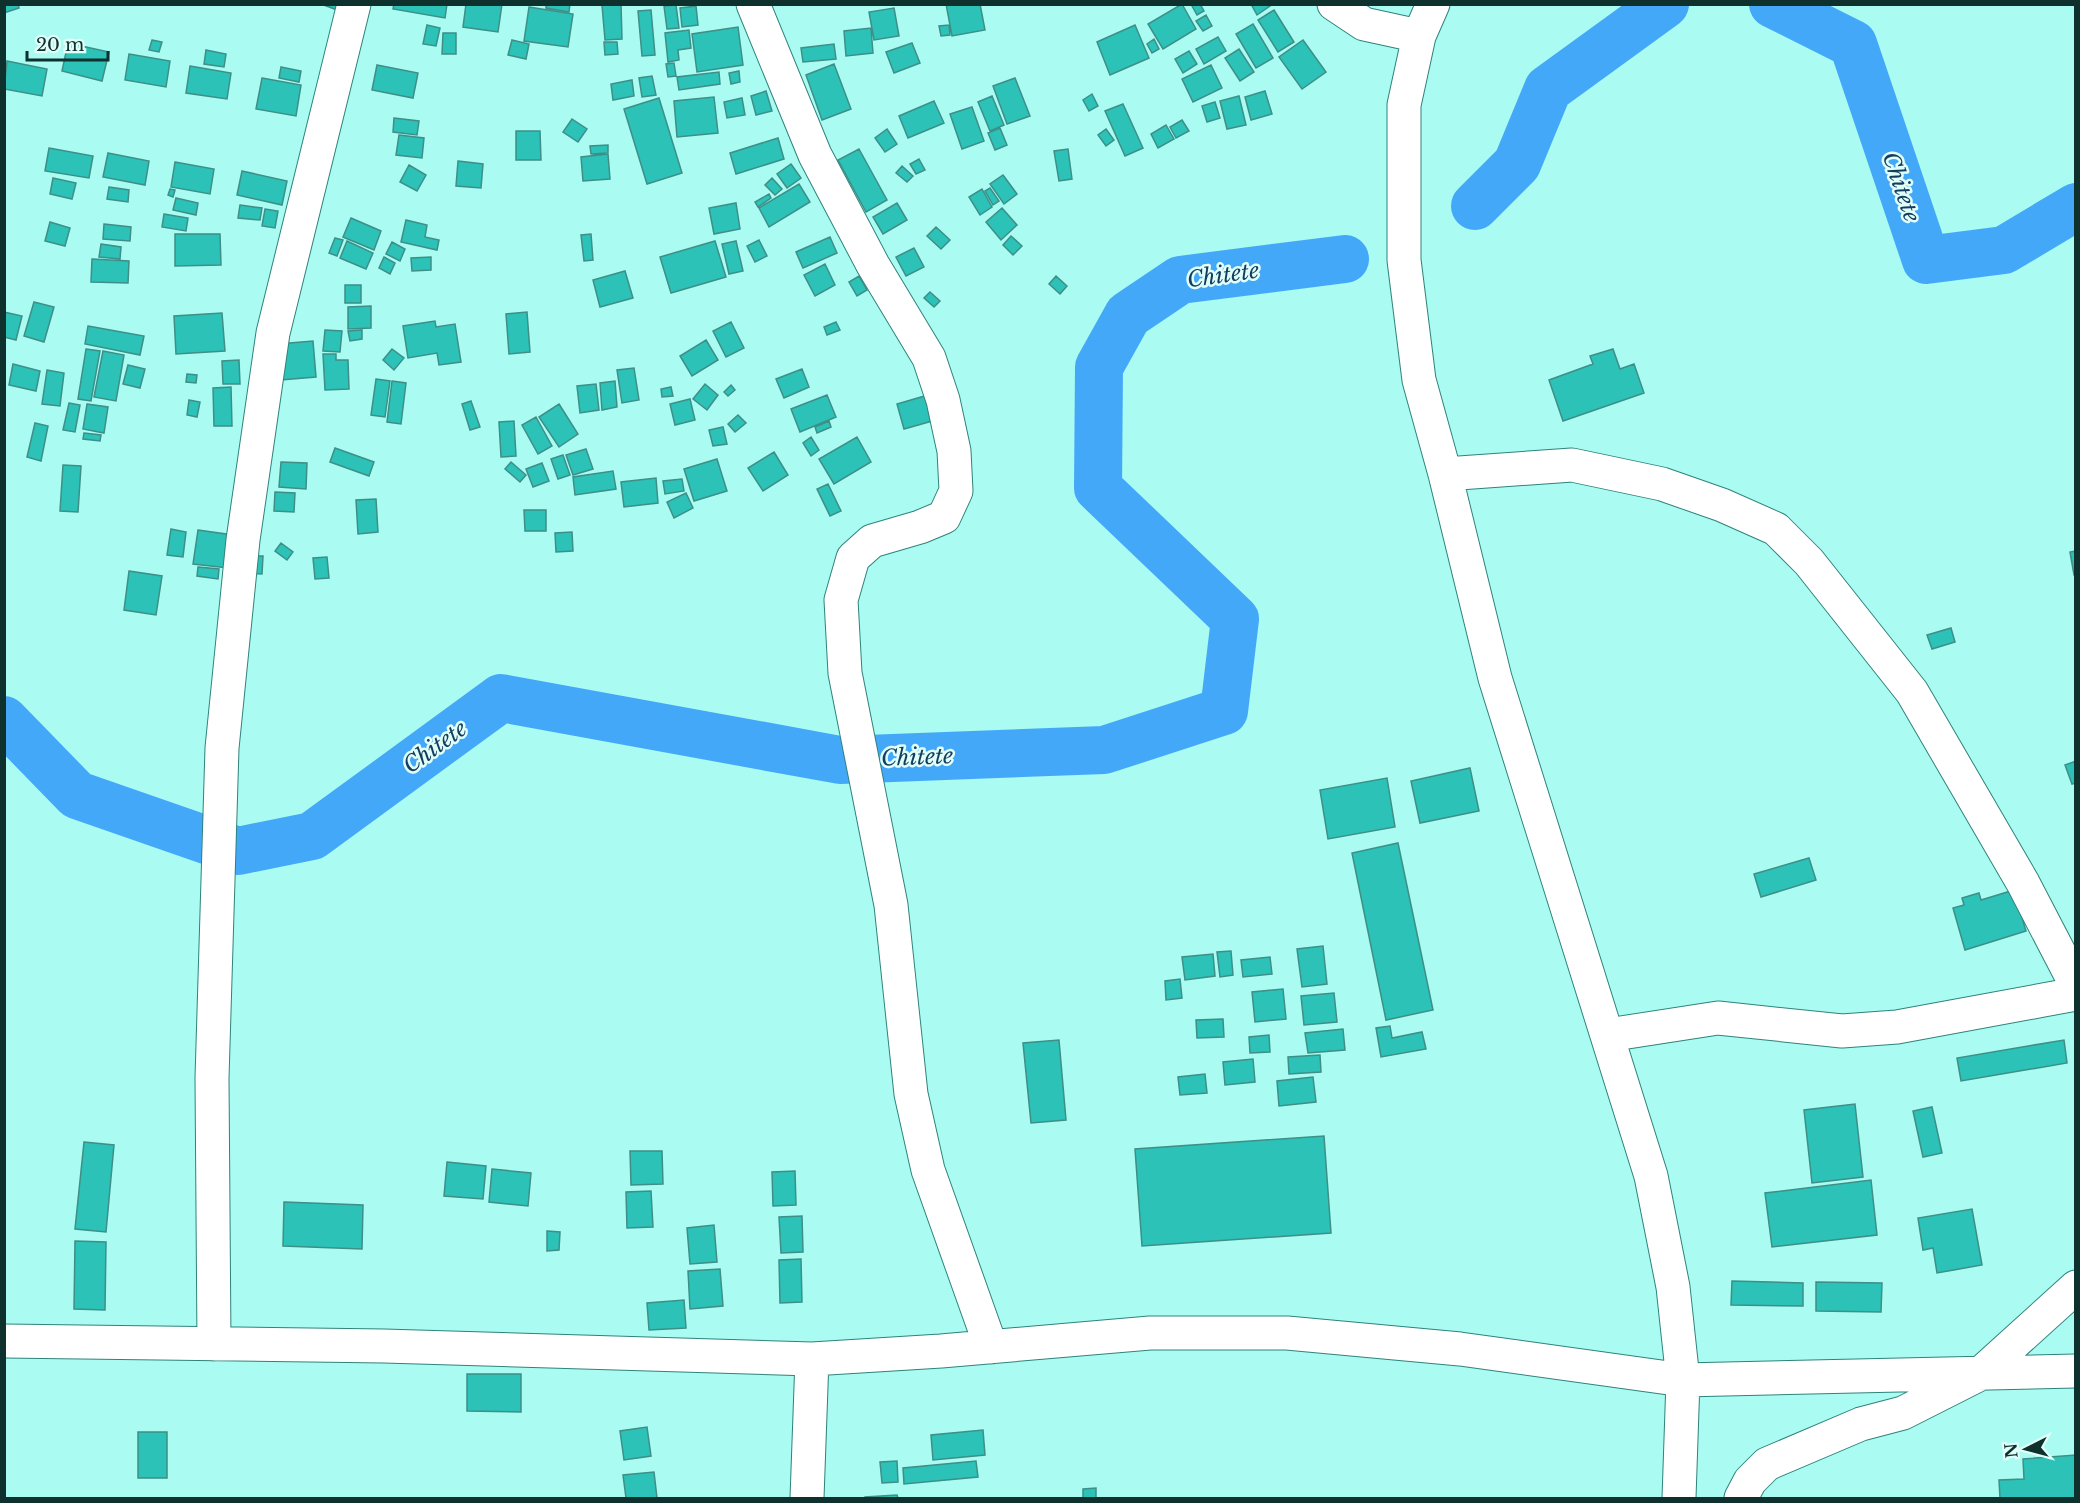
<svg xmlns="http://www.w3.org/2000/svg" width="2080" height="1503" viewBox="0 0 2080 1503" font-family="'Libre Baskerville',serif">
<rect width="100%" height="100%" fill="#aafbf2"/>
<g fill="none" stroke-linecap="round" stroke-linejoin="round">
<!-- river -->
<path stroke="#44a8f9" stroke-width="48" d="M1773,4L1853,44L1926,260L2004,250L2076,207
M1475,206L1517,164L1548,89L1665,4
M4,720L77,795L238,851L312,836L501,698L840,760L1104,750L1224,711L1235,619L1098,488L1099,367L1128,315L1180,280L1345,259"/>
</g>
<!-- building -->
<path fill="#2cc2b7" stroke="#3d8f87" stroke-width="1.5" d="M4,4H18L19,8L4,13Z
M321,4H348L345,13Z
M394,4H447L445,18L393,9Z
M466,4H502L498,32L463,27Z
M546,4H570L569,12L546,8Z
M621,4L622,39L605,40L602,5Z
M946,4H980L985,30L952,36Z
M1182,4L1196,29L1163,49L1148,24Z
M1194,4H1200L1204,11L1197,15L1192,6Z
M1251,4H1273L1257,15Z
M676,5L679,28L667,29L664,6Z
M696,6L698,25L682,27L680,8Z
M529,7L573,14L568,47L524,41Z
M894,8L899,36L874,40L869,12Z
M651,10L655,55L642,56L638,11Z
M1274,10L1294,42L1278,52L1258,20Z
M1206,15L1212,26L1203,31L1196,21Z
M1253,24L1273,58L1256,68L1236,34Z
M427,25L440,28L436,46L423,44Z
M949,25L950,35L941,36L939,26Z
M1135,25L1149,58L1110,75L1097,42Z
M738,27L743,65L697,72L692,34Z
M871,28L873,53L846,56L844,31Z
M689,30L691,48L678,50L679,60L668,62L665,33Z
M443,33H456V54H442Z
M1218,37L1226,51L1204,64L1196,49Z
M1154,39L1159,49L1152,53L1147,44Z
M152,40L162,42L159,52L149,50Z
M512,40L529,44L526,59L508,55Z
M1303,40L1326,72L1302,89L1279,57Z
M604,42H617L618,54L605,55Z
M68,43L109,52L102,81L62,71Z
M912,43L920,63L894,73L886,52Z
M834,44L836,59L803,62L801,48Z
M1239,49L1254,72L1240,81L1225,58Z
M206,50L226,54L224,67L204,64Z
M1189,51L1197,64L1183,73L1175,59Z
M129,54L170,61L166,87L125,80Z
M7,61L47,69L42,96L4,89Z
M674,63L676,76L668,77L666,64Z
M834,64L851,109L822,120L806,75Z
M377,65L418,73L413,98L372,90Z
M1211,65L1222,88L1193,102L1182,79Z
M190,66L231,73L227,99L186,93Z
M281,67L301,71L299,82L279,78Z
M739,71L740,82L731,84L729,73Z
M719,72L720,84L679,90L677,77Z
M652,76L656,95L642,97L639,78Z
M262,78L301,85L296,116L256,109Z
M1015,78L1030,116L1007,124L993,86Z
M632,80L634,96L613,100L611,84Z
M766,91L772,111L756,115L751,96Z
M1265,91L1272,114L1251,120L1245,97Z
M1092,94L1098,106L1089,111L1083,100Z
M992,96L1004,125L990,131L978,102Z
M1239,96L1246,125L1227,129L1220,101Z
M714,97L718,133L677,137L674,101Z
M659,98L682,173L647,184L624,109Z
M742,98L745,115L727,118L724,102Z
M934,101L944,123L908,138L899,116Z
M1215,102L1220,118L1207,122L1202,106Z
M1123,104L1143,148L1125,156L1105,111Z
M972,107L984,141L962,149L950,114Z
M394,118L419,121L417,135L393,132Z
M572,119L587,129L578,142L563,132Z
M1182,120L1189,131L1176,138L1170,127Z
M1166,125L1174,139L1158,148L1151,134Z
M1000,128L1007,145L995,150L988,133Z
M887,129L897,144L885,152L875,138Z
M1106,129L1114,140L1106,146L1098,135Z
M516,131H540L541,160H516Z
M399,135L424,138L422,158L396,155Z
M778,138L784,159L736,174L730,153Z
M608,145V153L591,154L590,146Z
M49,148L93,156L89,178L45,171Z
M859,149L887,200L866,212L838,160Z
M1068,149L1072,179L1059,181L1054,151Z
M108,153L149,161L145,185L103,177Z
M608,154L610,179L583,181L581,157Z
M919,159L925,170L916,174L910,164Z
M458,161L483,164L481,188L456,186Z
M175,162L214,169L210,194L171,187Z
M791,164L801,178L787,188L777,174Z
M409,165L426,175L417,191L400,182Z
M902,166L913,176L907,182L896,173Z
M242,171L287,181L282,205L237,195Z
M1003,175L1017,194L1004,204L990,184Z
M53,178L76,183L72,199L50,194Z
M772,178L782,189L775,195L765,185Z
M799,184L810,202L769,227L759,208Z
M109,187L129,190L128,202L107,199Z
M990,188L999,201L993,205L985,191Z
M170,189L175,190L173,197L168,195Z
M982,189L992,207L980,215L969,197Z
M769,194L771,198L758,207L755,202Z
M176,198L198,203L196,215L173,210Z
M736,203L740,229L714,234L709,208Z
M897,203L907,220L883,234L873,217Z
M240,205L262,208L260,220L238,218Z
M1002,208L1017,225L1001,240L986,222Z
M265,209L278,211L275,228L262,226Z
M164,214L188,218L186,231L162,227Z
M351,218L381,231L374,250L343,237Z
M406,220L427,225L425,237L439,240L437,250L401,242Z
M50,222L70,228L65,246L45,241Z
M104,224L131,227L130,241L103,239Z
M936,227L950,240L941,249L927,236Z
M175,234H220L221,265L175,266Z
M591,234L593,260L584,261L581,235Z
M1011,236L1022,246L1013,255L1003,245Z
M830,237L837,253L803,268L796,252Z
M335,238L343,240L337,256L329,253Z
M759,240L767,256L755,262L747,246Z
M347,241L373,253L366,269L340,258Z
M715,241L726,277L671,293L660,257Z
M736,241L743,271L729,274L722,244Z
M392,242L405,249L400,261L386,254Z
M101,244L121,247L120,259L99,257Z
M914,248L924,267L906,276L896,257Z
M384,257L395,263L390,274L379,268Z
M431,257V270L412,271L411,258Z
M92,259L129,261L128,283L91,282Z
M825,264L835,285L815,296L804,275Z
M625,271L633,298L600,307L593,280Z
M859,276L867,290L857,296L849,282Z
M1056,276L1067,286L1060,294L1049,284Z
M345,285H361V303H345Z
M930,292L940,301L934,307L924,298Z
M34,302L54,307L44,342L24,336Z
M371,306V328L348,329V307Z
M4,312L22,316L16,340L4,337Z
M527,312L530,352L509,354L506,314Z
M222,313L225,351L176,354L174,316Z
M435,321L436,327L455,324L461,362L439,365L437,353L408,358L403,326Z
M731,322L744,348L726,357L713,331Z
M836,322L840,330L827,335L824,327Z
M88,326L144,336L140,355L85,344Z
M325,330L342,331L340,352L323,351Z
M362,330V339L350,341L348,331Z
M706,340L718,360L692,376L680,356Z
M313,341L316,377L281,380L278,344Z
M86,349L100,351L91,401L78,399Z
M392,349L404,358L394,370L383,360Z
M1613,349L1620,369L1634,364L1644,393L1563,421L1549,380L1593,364L1590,356Z
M103,351L124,355L116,401L94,397Z
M323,354H336V360H348L349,389L325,390Z
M239,360L240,384H223L222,361Z
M13,364L40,371L36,391L9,385Z
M128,365L145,369L140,388L123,384Z
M634,368L639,400L622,403L617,370Z
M802,369L809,387L784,398L776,379Z
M47,370L64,373L60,406L42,404Z
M187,374L197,375L196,383L186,382Z
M376,379L390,381L385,417L371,415Z
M392,381L406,383L401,424L387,422Z
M615,381L617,407L602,410L600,383Z
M596,384L599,410L580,413L577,386Z
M705,384L718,395L707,410L693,399Z
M731,385L735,390L728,396L724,392Z
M231,387L232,426H214L213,388Z
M671,387L673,396L662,397L661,389Z
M827,395L836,417L800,432L791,409Z
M928,395L936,420L904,429L897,404Z
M690,399L695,420L675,425L670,404Z
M189,400L200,402L197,417L187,415Z
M471,401L480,427L470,430L462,404Z
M69,403L80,405L75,432L63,430Z
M87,404L108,407L104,433L83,429Z
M559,404L578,434L559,447L539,417Z
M738,415L746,423L735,432L728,424Z
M536,417L552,446L538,454L522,425Z
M514,421L516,456L501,457L499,422Z
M829,421L831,427L817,433L815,427Z
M35,423L48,426L41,461L27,457Z
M723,427L727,444L713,446L709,430Z
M84,433L101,435L100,441L83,439Z
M811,437L819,450L811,456L803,443Z
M857,437L871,462L834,484L819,459Z
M335,448L374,462L369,476L330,462Z
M586,449L593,469L573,475L566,455Z
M774,452L788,475L763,491L748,468Z
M563,455L570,475L558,479L551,459Z
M717,459L727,491L694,501L684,469Z
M281,462L307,463L306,489L279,487Z
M511,462L526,475L520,482L505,469Z
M542,463L549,481L533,487L526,469Z
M63,465L81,466L78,512L60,511Z
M613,471L616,489L575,495L573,477Z
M656,478L658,503L624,507L621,482Z
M682,479L684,491L665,494L663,481Z
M828,484L841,511L830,516L817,489Z
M275,492L295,493L294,512L274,511Z
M686,493L693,508L674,518L667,502Z
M376,499L378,532L358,534L356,500Z
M524,510H546V531H525Z
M171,529L186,532L183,557L167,555Z
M198,530L233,535L228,568L193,564Z
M572,532L573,551L556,552L555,533Z
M281,543L293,552L287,560L275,551Z
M2076,551V575H2074L2070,552Z
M249,556H263L262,574L248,573Z
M327,557L329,578L315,579L313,558Z
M198,567L219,569L218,579L197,576Z
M129,571L162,576L156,615L124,610Z
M1951,628L1955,642L1932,649L1927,635Z
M2076,761V783L2072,784L2065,765Z
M1470,768L1479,811L1420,823L1411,781Z
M1387,778L1395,827L1328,839L1320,790Z
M1398,843L1433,1010L1386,1020L1352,853Z
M1809,858L1816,880L1761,897L1754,874Z
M2014,890L2026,931L1965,950L1953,908L1964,905L1962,898L1979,893L1981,900Z
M1323,946L1327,984L1302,987L1297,949Z
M1231,951L1233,975L1220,977L1217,952Z
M1213,954L1215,976L1185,980L1182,957Z
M1270,957L1272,974L1243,977L1241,960Z
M1180,979L1182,998L1166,1000L1165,981Z
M1283,989L1286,1019L1255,1022L1252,992Z
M1334,993L1337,1022L1304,1025L1301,996Z
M1223,1019L1224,1037L1197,1038L1196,1020Z
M1390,1026L1392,1038L1422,1032L1426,1049L1381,1057L1376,1028Z
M1343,1029L1345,1050L1308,1053L1305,1033Z
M1269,1035L1270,1052L1250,1053L1249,1037Z
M1059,1040L1066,1120L1031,1123L1023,1043Z
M2064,1040L2067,1063L1961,1081L1957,1058Z
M1320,1055L1321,1072L1289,1074L1288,1057Z
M1253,1059L1255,1082L1225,1085L1223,1062Z
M1205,1074L1207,1093L1180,1095L1178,1077Z
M1313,1077L1316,1102L1279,1106L1277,1081Z
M1855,1104L1863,1177L1812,1183L1804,1110Z
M1932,1107L1942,1153L1923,1157L1913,1111Z
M1324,1136L1331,1233L1142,1246L1135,1149Z
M84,1142L114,1145L106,1232L75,1229Z
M630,1151H662L663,1184L631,1185Z
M447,1162L486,1166L483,1199L444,1196Z
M492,1169L531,1173L528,1206L489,1202Z
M795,1171L796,1205L773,1206L772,1172Z
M1871,1180L1877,1235L1772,1247L1765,1193Z
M651,1191L653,1227L627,1228L626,1192Z
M284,1202L363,1205L362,1249L283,1246Z
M1972,1209L1982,1265L1937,1273L1933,1248L1923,1250L1918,1218Z
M802,1216L803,1252L781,1253L779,1217Z
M714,1225L717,1262L690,1264L687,1228Z
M547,1231L560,1232L559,1250L547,1251Z
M75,1241L106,1242L105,1310L74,1309Z
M801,1259L802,1302L780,1303L779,1260Z
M720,1269L723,1306L690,1309L688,1271Z
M1732,1281L1803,1283V1306L1731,1305Z
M1816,1282L1882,1283L1881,1312L1816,1311Z
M684,1300L686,1328L649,1330L647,1303Z
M467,1374H521V1412L467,1411Z
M647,1427L651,1456L624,1460L620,1431Z
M983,1430L985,1455L933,1460L931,1435Z
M138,1432H167V1478H138Z
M2076,1455V1498H1998H2000L1999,1480L2024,1479L2023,1459Z
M897,1461L898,1482L882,1483L880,1462Z
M976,1461L978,1477L904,1484L903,1468Z
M654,1472L657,1498H626L623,1475Z
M1096,1488V1498H1083V1489Z
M897,1495L898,1498H865V1497Z"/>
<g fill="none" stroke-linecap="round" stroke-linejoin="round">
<!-- minor casing -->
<g stroke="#2f837b" stroke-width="35">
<path id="minor" d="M753,4L815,155L873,265L929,358L943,400L954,451L956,491L944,517L920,527L872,541L853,558L841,600L845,673L891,905L911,1094L928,1170L991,1347
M1334,4L1364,24L1419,36
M1433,4L1419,36L1404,105V260L1419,380L1445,474L1495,678L1651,1176L1673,1287L1683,1380L1679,1498
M1445,474L1572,465L1662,484L1722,505L1776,529L1809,562L1912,692L2023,883L2076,985
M1608,1035L1718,1018L1842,1031L1897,1027L2076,994
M4,1341L384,1346L812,1359L941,1351L1150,1333H1287L1460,1349L1683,1380L2076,1371
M214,1344L212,1078L222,748L243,540L273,333L354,4
M807,1498L812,1359
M1741,1498L1750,1481L1767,1464L1861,1424L1903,1413L1980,1374L2076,1287"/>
</g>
<!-- minor -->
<use href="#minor" stroke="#fff" stroke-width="33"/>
</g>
<g text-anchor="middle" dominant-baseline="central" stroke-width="5" stroke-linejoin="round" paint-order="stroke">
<!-- water labels -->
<g font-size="22" font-style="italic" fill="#143c5c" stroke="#e0fefa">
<text transform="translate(1901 187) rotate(71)">Chitete</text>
<text transform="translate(1223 275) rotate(-8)">Chitete</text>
<text transform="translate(435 747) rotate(-36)">Chitete</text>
<text transform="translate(917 757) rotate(-2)">Chitete</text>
</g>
</g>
<!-- border -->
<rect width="2080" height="1503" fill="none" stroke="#0f312e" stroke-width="12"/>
<!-- north arrow -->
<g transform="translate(2026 1449) rotate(264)" stroke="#e0fefa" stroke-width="4.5" paint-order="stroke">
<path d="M0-4.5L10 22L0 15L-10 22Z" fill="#0f312e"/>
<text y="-9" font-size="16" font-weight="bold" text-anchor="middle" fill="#0f312e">N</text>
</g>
<!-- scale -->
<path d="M27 51v9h81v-9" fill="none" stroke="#0f312e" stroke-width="3"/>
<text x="36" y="51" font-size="18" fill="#0f312e" stroke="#e0fefa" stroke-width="4.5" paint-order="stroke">20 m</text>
</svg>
